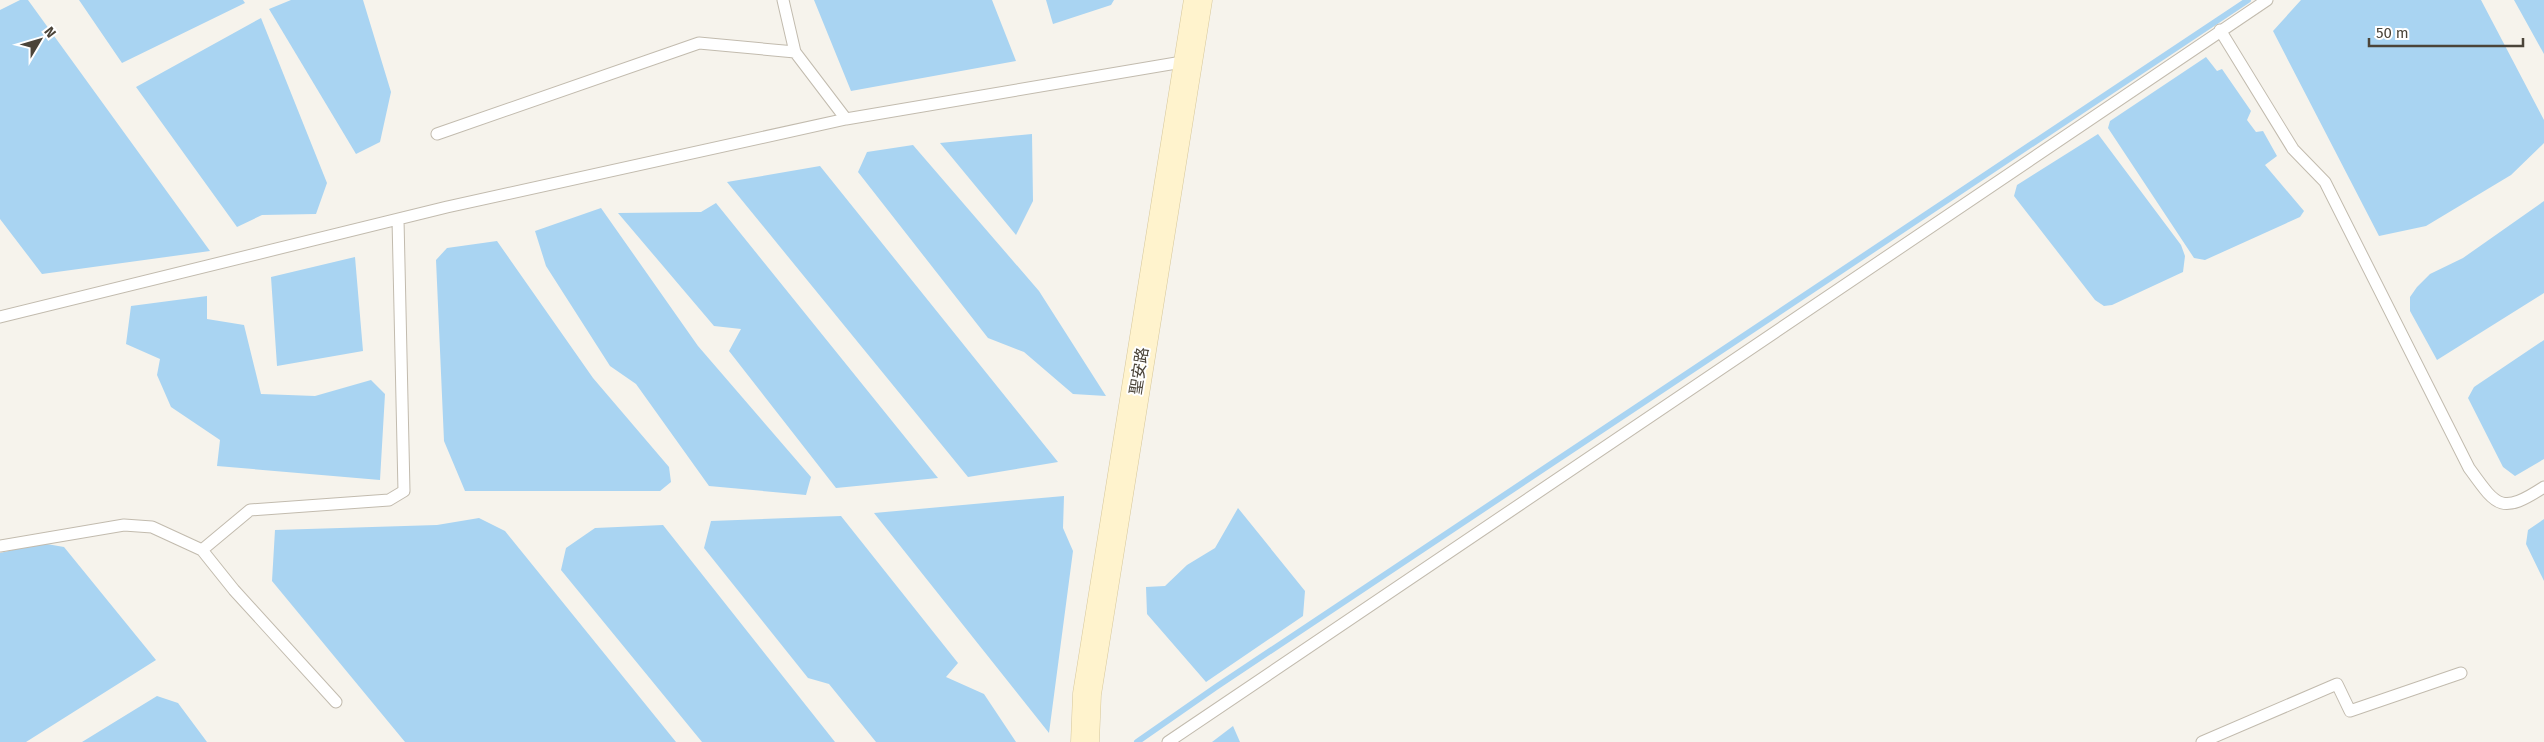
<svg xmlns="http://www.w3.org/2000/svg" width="2544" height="742" viewBox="0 0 2544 742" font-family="'Fira Sans','Noto Sans TC',sans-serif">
<rect width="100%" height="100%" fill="#f6f3ec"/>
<!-- water -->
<path fill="#a9d4f2" d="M20,0H28L210,251L42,274L0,219V10Z
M79,0H243L245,3L122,63Z
M291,0H363L391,92L380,142L356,154L269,9Z
M814,0H992L1016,61L851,91Z
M1046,0H1114L1111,5L1053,24Z
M2301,0H2481L2544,120V143L2511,175L2426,226L2379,236L2273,31Z
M2514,0H2544V54Z
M261,18L327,183L316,214L262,215L237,227L136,87Z
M2206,57L2217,71L2222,69L2251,111L2247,120L2256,132L2263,131L2277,156L2265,165L2304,211L2300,217L2205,260L2194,258L2108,128L2110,121Z
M1032,134L1033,201L1016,235L940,143Z
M2098,134L2181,245L2185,256L2183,272L2112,305L2104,306L2095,300L2014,196L2017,185Z
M913,145L1039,291L1106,396L1073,394L1024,352L988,338L858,172L867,152Z
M820,166L1058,462L968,477L727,182Z
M2544,201V293L2437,360L2410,311V297L2417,287L2430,274L2463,258Z
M716,203L938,478L836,488L729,351L741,329L714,326L618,213L701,212Z
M601,208L698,346L811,477L806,495L709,486L636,384L610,366L546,266L535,231Z
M497,241L593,378L669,467L671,482L660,491H465L444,441L436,260L447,248Z
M355,257L363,351L277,366L271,277Z
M207,296V319L244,325L261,394L315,396L371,380L385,394L380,480L217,466L220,440L171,407L157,375L160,359L126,344L131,306Z
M2544,340V459L2515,476L2503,467L2468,398L2474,387Z
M1064,496L1063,528L1073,551L1049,733L874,513Z
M1238,508L1305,591L1303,616L1206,682L1147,614L1146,587L1165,586L1187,565L1215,548Z
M841,516L958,663L946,677L984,694L1016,742H876L829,684L808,678L704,548L711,521Z
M479,518L505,531L676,742H405L272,581L275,530L437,525Z
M2544,519V581L2526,544L2528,530Z
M663,525L835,742H702L561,570L566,548L595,528Z
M41,543L64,547L156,660L26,742H0V553Z
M157,696L178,703L207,742H82Z
M1233,726L1240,742H1212Z"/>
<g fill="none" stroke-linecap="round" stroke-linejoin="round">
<!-- stream -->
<path stroke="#a9d4f2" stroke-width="6" d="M1137,742L1216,687L2248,0"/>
<!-- lane casing -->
<g stroke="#c2bbae" stroke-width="13">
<path id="lane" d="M783,0L795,52L846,119
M2220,30L2293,149L2325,182L2469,468C2497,507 2501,515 2544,487
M437,134L699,43L795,52
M0,317L447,207L846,119L1188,61
M0,546L124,525L152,527L202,550L234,590L336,702
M202,550L250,510L389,500L404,491L398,219
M1168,742L2267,0
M2202,742L2337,684L2350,711L2461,673"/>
</g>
<!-- secondary casing -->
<g stroke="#d6c79b" stroke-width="29">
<path id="secondary" d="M1085,742L1087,694L1198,0"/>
</g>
<!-- lane -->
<use href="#lane" stroke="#fff" stroke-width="11"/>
<!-- secondary -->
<use href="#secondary" stroke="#fff3cd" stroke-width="28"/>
</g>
<g text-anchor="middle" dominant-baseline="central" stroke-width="4" stroke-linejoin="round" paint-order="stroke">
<!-- street labels -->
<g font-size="16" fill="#4b4439" stroke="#fff">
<text transform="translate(1139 371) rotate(-81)">聖安路</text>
</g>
</g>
<!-- north arrow -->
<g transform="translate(40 40) rotate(52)" stroke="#ffffff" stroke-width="4" paint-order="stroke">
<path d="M0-4L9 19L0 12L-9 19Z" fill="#4b4439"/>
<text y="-8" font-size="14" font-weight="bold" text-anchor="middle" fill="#4b4439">N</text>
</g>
<!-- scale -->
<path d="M2369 38v8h154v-8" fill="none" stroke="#4b4439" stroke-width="2.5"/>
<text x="2376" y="38" font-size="15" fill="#4b4439" stroke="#ffffff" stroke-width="4" paint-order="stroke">50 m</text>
</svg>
